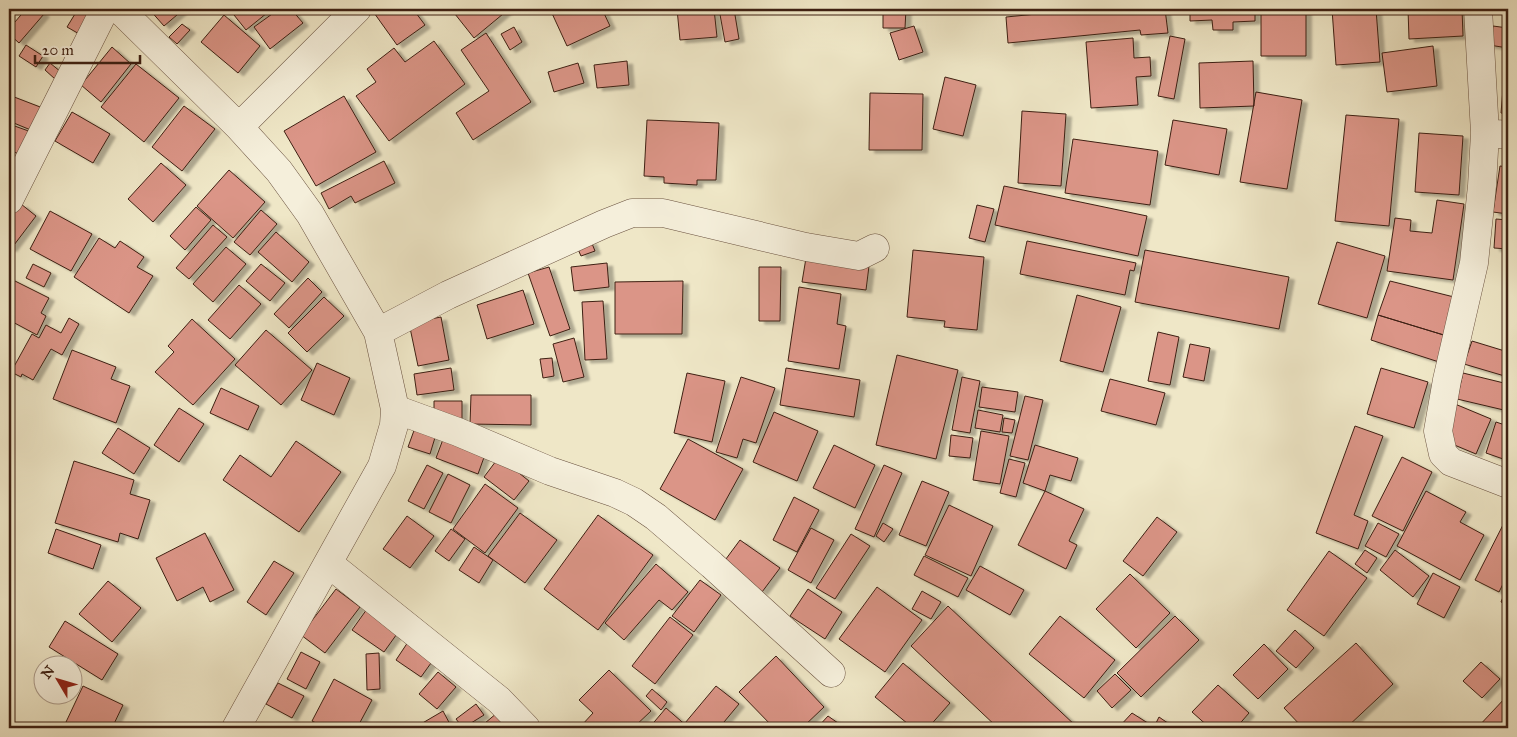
<svg xmlns="http://www.w3.org/2000/svg" width="1517" height="737" viewBox="0 0 1517 737" font-family="'IM FELL Great Primer',serif">
<defs>
<filter id="shadow"><feDropShadow dx="5.5" dy="3" stdDeviation="1" flood-color="#0004"/></filter>
</defs>
<rect width="100%" height="100%" fill="#efe7c7"/>
<filter id="stains"><feTurbulence type="fractalNoise" baseFrequency=".004" numOctaves="4"/><feColorMatrix values="0 0 0 0 .2 0 0 0 0 .09 0 0 0 0 .02 0 0 0 .5 -.17"/></filter>
<radialGradient id="worn" r=".72"><stop offset=".6" stop-color="#630" stop-opacity="0"/><stop offset="1" stop-color="#630" stop-opacity=".3"/></radialGradient>
<!-- building -->
<path fill="#db9587" stroke="#3e2013" filter="url(#shadow)" d="M26,9H37L44,14L19,43L9,34V29Z
M78,9H96L81,35L67,27Z
M149,9H184L164,26Z
M243,9H264L267,13L246,30L234,15Z
M279,9H291L303,23L270,49L254,27Z
M374,9H413L425,25L397,45L372,10Z
M451,9H509L474,38Z
M550,9H602L610,26L567,46Z
M677,9H714L717,37L680,40Z
M719,9H734L739,39L725,42Z
M883,9H906L905,28H883Z
M1088,9H1165L1168,33L1141,35L1140,30L1008,43L1006,17Z
M1190,9H1255V21L1233,22V30H1213L1212,20L1190,21Z
M1261,9H1306V56H1261Z
M1332,9H1376L1380,62L1336,65Z
M1408,9H1462L1463,36L1409,39Z
M224,15L260,46L238,73L201,42Z
M182,24L190,30L177,44L169,37Z
M914,26L923,52L899,60L890,33Z
M1493,26L1508,28V48L1489,45Z
M514,27L522,42L510,50L501,34Z
M486,33L531,102L473,140L456,113L489,91L461,50Z
M1170,36L1185,39L1174,99L1158,96Z
M1133,38L1134,58L1150,57L1151,76L1136,77L1138,105L1091,108L1086,42Z
M434,41L465,84L389,141L356,96L376,82L367,69L394,48L405,62Z
M26,45L43,56L36,67L19,56Z
M1433,46L1437,86L1387,92L1382,53Z
M112,47L131,64L101,102L81,85Z
M627,61L629,85L597,88L594,65Z
M1253,61L1254,106L1200,108L1199,63Z
M50,63L61,72L55,79L45,70Z
M578,63L584,83L554,92L548,72Z
M136,64L179,98L144,142L101,107Z
M945,77L976,85L963,136L933,129Z
M1504,77L1508,78V114L1501,113Z
M1256,92L1302,100L1287,189L1240,182Z
M870,93L923,94L922,150H869Z
M9,95L48,110L38,133L9,121Z
M344,96L376,152L316,186L284,131Z
M184,106L215,129L182,171L152,147Z
M1022,111L1066,114L1061,186L1018,183Z
M72,112L110,134L93,163L55,141Z
M1346,115L1399,119L1389,226L1335,221Z
M647,120L719,123L716,180H697V185L664,183V177L644,176Z
M1173,120L1227,129L1219,175L1165,165Z
M9,124L37,134L29,158L9,150Z
M1419,133L1463,136L1459,195L1415,192Z
M1073,139L1158,151L1150,205L1065,193Z
M384,161L395,183L355,203L351,196L329,209L321,193Z
M161,163L186,185L153,222L128,199Z
M1500,166L1508,167V214L1493,212Z
M229,170L265,202L233,238L197,206Z
M1004,186L1147,216L1138,256L995,225Z
M1437,200L1464,204L1453,280L1387,271L1395,218L1411,220L1410,231L1432,233Z
M21,204L36,216L11,249L9,247V221Z
M977,205L994,209L985,242L969,238Z
M196,207L211,220L185,250L170,236Z
M261,210L277,224L250,255L234,242Z
M50,211L92,234L71,271L30,249Z
M1496,219L1508,220V249L1494,248Z
M213,225L227,237L189,279L176,268Z
M276,232L309,262L292,282L258,252Z
M99,238L115,248L120,241L144,257L137,267L153,276L129,313L74,277Z
M591,241L595,251L581,256L577,247Z
M1027,241L1136,263L1134,271L1130,270L1125,295L1020,274Z
M1337,242L1385,256L1367,318L1318,304Z
M226,247L246,264L213,302L193,284Z
M913,250L984,257L977,330L944,327L945,321L907,317Z
M1145,250L1289,277L1279,329L1135,302Z
M806,258L869,266L866,290L802,282Z
M607,263L609,287L574,291L571,267Z
M33,264L51,273L44,287L26,278Z
M261,264L285,283L270,301L246,281Z
M549,267L570,329L550,336L528,273Z
M759,267H781L780,321H759Z
M9,278L49,298L41,313L46,316L37,335L9,320Z
M308,278L322,292L289,328L274,314Z
M683,281L682,334H615V282Z
M1390,281L1458,298L1447,336L1378,315Z
M239,285L261,304L230,339L208,320Z
M799,287L841,294L837,324L846,326L839,369L788,361Z
M523,290L534,324L487,339L477,305Z
M1077,295L1121,307L1103,372L1060,361Z
M324,297L344,316L307,352L288,333Z
M603,301L607,359L585,360L582,302Z
M1378,315L1447,336L1439,362L1371,340Z
M441,317L449,360L418,366L409,323Z
M69,318L79,324L62,355L51,349L33,380L22,374L21,377L11,372L32,334L39,338L46,325L61,333Z
M192,319L235,359L193,405L155,372L174,352L168,346Z
M266,330L312,370L281,405L235,365Z
M1158,332L1179,337L1170,385L1148,381Z
M574,338L584,377L563,382L553,344Z
M1472,341L1508,352V377L1464,364Z
M1190,344L1210,348L1204,381L1183,377Z
M72,350L116,367L111,379L130,386L116,423L53,399Z
M897,355L958,370L936,459L876,445Z
M552,358L554,376L543,378L540,359Z
M317,363L350,378L334,415L301,400Z
M451,368L454,390L417,395L414,374Z
M786,368L860,380L854,417L780,405Z
M1381,368L1428,382L1414,428L1367,414Z
M687,373L725,381L712,442L674,433Z
M1463,373L1508,384V411L1457,399Z
M741,377L775,388L756,443L743,439L737,458L716,452Z
M962,377L980,381L970,433L952,430Z
M1110,379L1165,393L1156,425L1101,411Z
M982,387L1018,392L1015,412L979,407Z
M221,388L259,406L248,430L210,413Z
M471,395H531V425L470,424Z
M1025,396L1043,400L1028,460L1010,456Z
M434,401H462V420L434,421Z
M1455,404L1491,419L1476,454L1440,439Z
M179,408L204,424L179,462L154,445Z
M978,410L1003,415L1000,432L975,428Z
M774,412L818,431L797,481L753,462Z
M1004,418L1015,420L1012,433L1002,432Z
M1496,422L1508,426L1506,460L1486,453Z
M416,425L437,431L430,454L408,447Z
M1355,426L1383,436L1354,515L1368,521L1358,549L1316,533Z
M118,428L150,448L134,474L102,453Z
M981,431L1009,436L1000,484L973,480Z
M445,434L487,449L478,474L436,458Z
M951,435L973,438L970,458L949,456Z
M688,439L743,469L715,520L660,489Z
M296,441L341,472L299,532L223,480L240,455L271,477Z
M834,445L875,465L855,508L813,488Z
M1035,445L1078,458L1071,481L1050,475L1045,491L1023,483Z
M499,457L529,481L514,500L484,477Z
M1402,457L1432,472L1403,531L1372,516Z
M1009,459L1025,463L1016,497L1000,493Z
M74,461L134,480L130,494L150,500L138,539L120,533L118,542L55,523Z
M427,465L443,473L424,509L408,501Z
M884,465L902,473L874,537L855,529Z
M448,474L470,485L451,523L429,512Z
M922,481L949,492L926,546L899,535Z
M485,484L518,508L485,553L453,529Z
M1045,491L1084,509L1069,541L1077,545L1066,569L1018,545Z
M1426,491L1466,512L1460,522L1484,535L1460,580L1397,546Z
M794,497L819,510L797,552L773,540Z
M949,505L993,526L971,576L925,555Z
M520,513L557,540L525,583L488,556Z
M598,515L653,555L598,630L544,589Z
M1508,515V574L1499,592L1475,580Z
M407,516L434,536L410,568L383,549Z
M1157,517L1177,532L1143,576L1123,561Z
M883,523L893,529L884,542L876,536Z
M1378,523L1399,534L1386,557L1365,546Z
M811,528L834,540L811,583L788,570Z
M56,529L101,545L93,569L48,553Z
M451,529L465,539L449,561L435,551Z
M205,533L234,590L210,602L203,587L177,601L156,558Z
M851,534L870,546L835,599L816,588Z
M740,540L780,568L762,592L723,563Z
M474,547L493,560L479,583L459,570Z
M1365,550L1377,558L1367,573L1355,564Z
M1395,550L1429,576L1413,597L1380,570Z
M1329,551L1367,578L1324,636L1287,610Z
M924,556L968,578L958,597L914,575Z
M274,561L294,573L266,615L247,602Z
M656,564L688,592L672,610L659,600L624,640L605,623Z
M980,566L1024,590L1010,615L966,590Z
M1433,573L1460,587L1444,618L1417,604Z
M1130,574L1170,613L1136,648L1096,609Z
M700,580L721,595L694,632L672,616Z
M108,581L141,608L112,642L79,614Z
M1508,585V605L1501,602Z
M877,587L922,620L885,672L839,639Z
M336,589L360,607L325,653L301,635Z
M808,589L842,612L825,639L790,616Z
M922,591L941,602L931,619L912,609Z
M948,606L1077,727L1076,728H998L911,646Z
M367,609L399,631L384,652L352,630Z
M1060,616L1115,660L1084,698L1029,654Z
M1175,616L1199,640L1141,697L1117,673Z
M670,617L693,635L655,684L632,666Z
M65,621L118,654L102,680L49,647Z
M1295,630L1314,648L1296,668L1276,651Z
M410,639L436,656L421,677L396,660Z
M1356,643L1393,684L1346,728H1303L1284,708Z
M1264,644L1288,669L1258,699L1233,675Z
M301,652L320,662L306,689L287,679Z
M379,653L380,689L367,690L366,654Z
M776,656L824,707L802,728H774L739,692Z
M1481,662L1500,679L1482,698L1463,681Z
M903,663L950,703L928,728H913L875,697Z
M609,670L651,711L633,728H584L581,726L593,713L579,700Z
M438,672L456,687L437,709L419,694Z
M1115,674L1131,690L1112,708L1097,691Z
M334,679L372,700L357,728H326L312,721Z
M278,683L304,696L292,718L266,704Z
M1218,685L1249,713L1236,728H1210L1192,712Z
M83,686L123,705L112,728H79L66,722Z
M716,686L739,704L719,728H692L685,723Z
M652,689L667,702L661,710L646,696Z
M1506,697L1508,699V728H1477Z
M476,704L484,715L463,728L456,719Z
M666,708L689,728H649Z
M443,711L452,728H414Z
M497,713L506,724L502,728H479Z
M1132,713L1154,727L1159,717L1175,728H1118Z
M828,716L845,728H817Z"/>
<g fill="none" stroke-linecap="round" stroke-linejoin="round">
<!-- street casing -->
<g stroke="#6a5240" stroke-width="29">
<path id="street" d="M119,9L239,127L279,171L310,214L378,332
M1478,9L1485,133L1482,186L1474,263L1447,380L1438,431L1443,454L1451,462L1508,484
M239,127L357,9
M1485,133L1508,135
M9,200L105,9
M395,409L458,432L550,471L615,493L634,502L656,517L712,565L831,673
M328,563L499,700L526,728
M236,728L382,466L394,425L395,409L378,332L448,295L604,224L632,213H663L806,247L859,256L875,248"/>
</g>
<!-- street -->
<use href="#street" stroke="#f5efdb" stroke-width="28"/>
</g>
<!-- margin -->
<rect width="1517" height="737" fill="none" stroke="#efe7c7" stroke-width="30"/>
<rect x="10" y="10" width="1497" height="717" fill="none" stroke="#3e2013" stroke-width="2.5"/>
<rect x="15" y="15" width="1487" height="707" fill="none" stroke="#3e2013"/>
<!-- north arrow -->
<g transform="translate(58 680) rotate(308)"><circle r="24" fill="#f5efdb" stroke="#ac9c8b"/>
<path d="M0-4L9 19L0 12L-9 19Z" fill="#8f2418"/>
<text y="-8" font-size="14" font-weight="bold" text-anchor="middle" fill="#3e2013">N</text>
</g>
<!-- scale -->
<path d="M35 55v8h105v-8" fill="none" stroke="#3e2013" stroke-width="2.5"/>
<text x="42" y="55" font-size="15" fill="#3e2013" stroke="#f5efdb" stroke-width="4" paint-order="stroke">20 m</text>
<rect width="100%" height="100%" filter="url(#stains)"/>
<rect width="100%" height="100%" fill="url(#worn)"/>
</svg>
